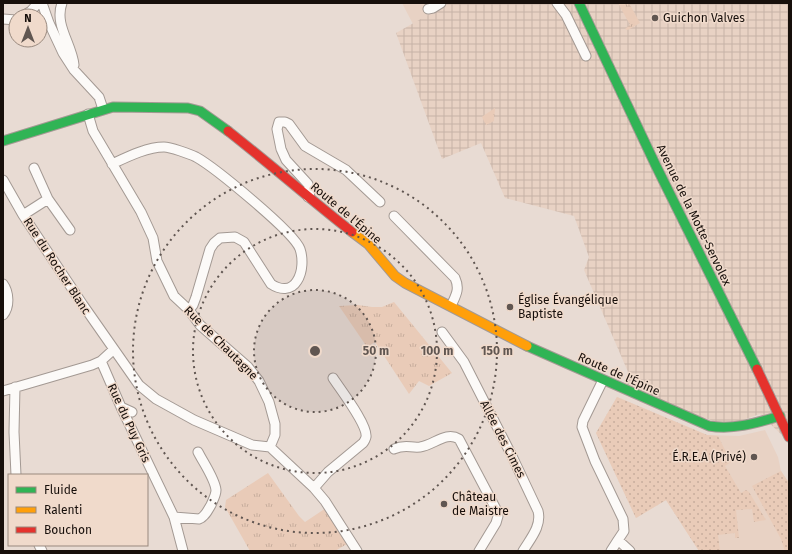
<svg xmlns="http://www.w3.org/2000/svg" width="792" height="554" viewBox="0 0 792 554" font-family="'Fira Sans',sans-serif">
<defs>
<pattern id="industrial-grid" width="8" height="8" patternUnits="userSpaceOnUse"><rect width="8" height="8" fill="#e8d2c4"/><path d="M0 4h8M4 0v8" fill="none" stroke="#c6b3a7"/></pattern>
<pattern id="grass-tufts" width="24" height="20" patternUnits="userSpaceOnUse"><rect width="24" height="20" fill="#e9cbb8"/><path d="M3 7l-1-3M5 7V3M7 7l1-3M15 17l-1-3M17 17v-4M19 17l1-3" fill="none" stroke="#c7ad9d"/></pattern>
<pattern id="garden-dots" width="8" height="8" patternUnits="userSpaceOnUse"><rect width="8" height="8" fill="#e9cbb8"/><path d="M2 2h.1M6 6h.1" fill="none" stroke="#c7ad9d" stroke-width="1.8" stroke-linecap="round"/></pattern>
</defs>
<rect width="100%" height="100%" fill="#e8dbd3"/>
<!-- built -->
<path fill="#e8d2c4" d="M402,3H449L413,24Z
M617,397L707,435L739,436L765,430L778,457L781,471L789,483V551H699L666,500L636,518L596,433Z"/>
<!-- industrial -->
<path fill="url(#industrial-grid)" d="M449,3H789V442L760,414L737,422H717L695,415L625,384L628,372L584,270L589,257L574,216L505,198L481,143L442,159L396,33Z"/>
<!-- grass -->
<path fill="url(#grass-tufts)" d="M618,3H629L640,23L628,30L625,29L630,25Z
M495,108L494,121L486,125L482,117L483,116Z
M394,302L452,373L429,386L419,381L409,394L375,342L367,347L339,306L358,305L372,307H382Z
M268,473L299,516L305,522L326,508L347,544L335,551H250L225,507L226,500Z"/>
<!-- garden -->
<path fill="url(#garden-dots)" d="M617,397L707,435L718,436L731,462L725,466L741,493L746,490L749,492L766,520L754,522L752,509L736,510L739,538H735V533L718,535L720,551H699L666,500L636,518L596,433Z
M781,471L789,483V551H785L781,539L752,486Z"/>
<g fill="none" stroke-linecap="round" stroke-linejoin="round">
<!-- street casing -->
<g stroke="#a39993" stroke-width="11">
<path id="street" d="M42,3L49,23L63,53L74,70L99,97L103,109
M62,3C54,25 72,44 74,65
M557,3L566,15L586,56
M428,9L433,8L441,3
M23,16L31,11L38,3
M3,19L16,20
M88,114L93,131L141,212L153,238L157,261L174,296L189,310L200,325L248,367L259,381L269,402L275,424V435L270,447
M112,164C127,157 147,147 164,147C170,147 190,154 196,157C214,167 294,232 300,249C303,258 303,272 297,281C291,291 280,290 271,284L244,242L235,237L220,238L214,243L210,249L196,297L193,305L189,310
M34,168L48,199L70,230
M3,180L23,215L83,305L139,385L156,399L194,420L252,445L270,447L314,488L325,501L357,551
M308,197L310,192L308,184L286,160L281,149L277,129L279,122H285L289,124L305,146L346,170L380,202
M23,215L48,199
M394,216L455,278C460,289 456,295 451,306
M3,284C9,292 10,307 3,315
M442,332L464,362L511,454L538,511C542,526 530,539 523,551
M101,361L121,407L174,517L183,551
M603,380L583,421L582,427L595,461L623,519L624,531L618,540
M15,387L14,432L16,475
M3,391L92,365L101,361L113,350
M121,407L132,412
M394,449C405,444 410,448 420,447C434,445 446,431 459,439L496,509L498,516L496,523L479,551
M314,488L328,472L363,443C364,442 366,438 366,437C368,425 340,389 333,378
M174,517L199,519C205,517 208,510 211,505C213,500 216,495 216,490C215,479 203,462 198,452
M39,545L42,551
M611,551L618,540L630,551"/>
</g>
<!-- fast casing -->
<g stroke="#a39993" stroke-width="11">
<path id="fast" d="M579,3L656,166L757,369
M3,141L113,107L188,108L200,111L228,131
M527,346L709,426C734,430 756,423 780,416"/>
</g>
<!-- slow casing -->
<g stroke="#a39993" stroke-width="11">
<path id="slow" d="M352,232L368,244L395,276L405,283L527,346"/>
</g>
<!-- jam casing -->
<g stroke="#a39993" stroke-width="11">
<path id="jam" d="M228,131C270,164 310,199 352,232
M757,369L789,437"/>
</g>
<!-- street -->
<use href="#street" stroke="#fcfaf8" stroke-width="9"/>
<!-- fast -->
<use href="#fast" stroke="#30b455" stroke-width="9"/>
<!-- slow -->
<use href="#slow" stroke="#ff9f0a" stroke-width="9"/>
<!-- jam -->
<use href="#jam" stroke="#e5322d" stroke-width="9"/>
</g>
<!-- distance rings -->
<circle cx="315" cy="351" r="61" fill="#605651" fill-opacity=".12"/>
<g fill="none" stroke="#605651" stroke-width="2" stroke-dasharray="2 4">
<circle cx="315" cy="351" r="61"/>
<circle cx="315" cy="351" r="122"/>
<circle cx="315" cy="351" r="182"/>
</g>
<!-- markers -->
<g fill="#605651" stroke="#f0dacb" stroke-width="1.5">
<circle cx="655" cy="18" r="4"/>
<circle cx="510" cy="307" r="4"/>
<circle cx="754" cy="457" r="4"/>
<circle cx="444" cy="504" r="4"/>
</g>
<g text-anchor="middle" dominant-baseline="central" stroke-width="3" stroke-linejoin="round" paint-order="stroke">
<!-- poi labels -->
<g font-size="12" fill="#170f0b" stroke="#f0dacb" text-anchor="start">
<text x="663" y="18">Guichon Valves</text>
<text x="518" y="300">Église Évangélique<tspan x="518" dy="14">Baptiste</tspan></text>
<text x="746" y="457" text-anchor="end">É.R.E.A (Privé)</text>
<text x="452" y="497">Château<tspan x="452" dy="14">de Maistre</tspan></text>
</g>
<!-- street labels -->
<g font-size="12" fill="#170f0b" stroke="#f0dacb">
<text transform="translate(346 213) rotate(40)">Route de l'Épine</text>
<text transform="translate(694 215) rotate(64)">Avenue de la Motte-Servolex</text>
<text transform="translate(57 266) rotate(57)">Rue du Rocher Blanc</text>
<text transform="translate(221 343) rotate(45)">Rue de Chautagne</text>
<text transform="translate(619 374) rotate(24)">Route de l'Épine</text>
<text transform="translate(129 423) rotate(65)">Rue du Puy Gris</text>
<text transform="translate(503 439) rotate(63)">Allée des Cimes</text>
</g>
</g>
<circle cx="315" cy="351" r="6" fill="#605651" stroke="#f0dacb" stroke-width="2"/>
<g font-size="12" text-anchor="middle" font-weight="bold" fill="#605651" stroke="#f0dacb" stroke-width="3" stroke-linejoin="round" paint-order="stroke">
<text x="376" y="355">50 m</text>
<text x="437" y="355">100 m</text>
<text x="497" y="355">150 m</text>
</g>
<!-- border -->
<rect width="792" height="554" fill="none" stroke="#170f0b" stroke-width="8"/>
<!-- legend -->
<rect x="8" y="474" width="140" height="72" fill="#f0dacb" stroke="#99897e"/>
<rect x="16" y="487" width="20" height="6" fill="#30b455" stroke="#99897e"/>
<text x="44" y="494" font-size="12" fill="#170f0b">Fluide</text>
<rect x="16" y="507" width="20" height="6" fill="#ff9f0a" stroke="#99897e"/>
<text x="44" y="514" font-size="12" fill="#170f0b">Ralenti</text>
<rect x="16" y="527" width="20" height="6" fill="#e5322d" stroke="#99897e"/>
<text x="44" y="534" font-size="12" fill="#170f0b">Bouchon</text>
<!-- north arrow -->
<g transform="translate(28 28)"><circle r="19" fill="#f0dacb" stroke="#99897e"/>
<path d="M0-3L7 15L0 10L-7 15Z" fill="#605651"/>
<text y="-6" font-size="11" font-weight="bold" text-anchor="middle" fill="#170f0b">N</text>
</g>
</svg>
